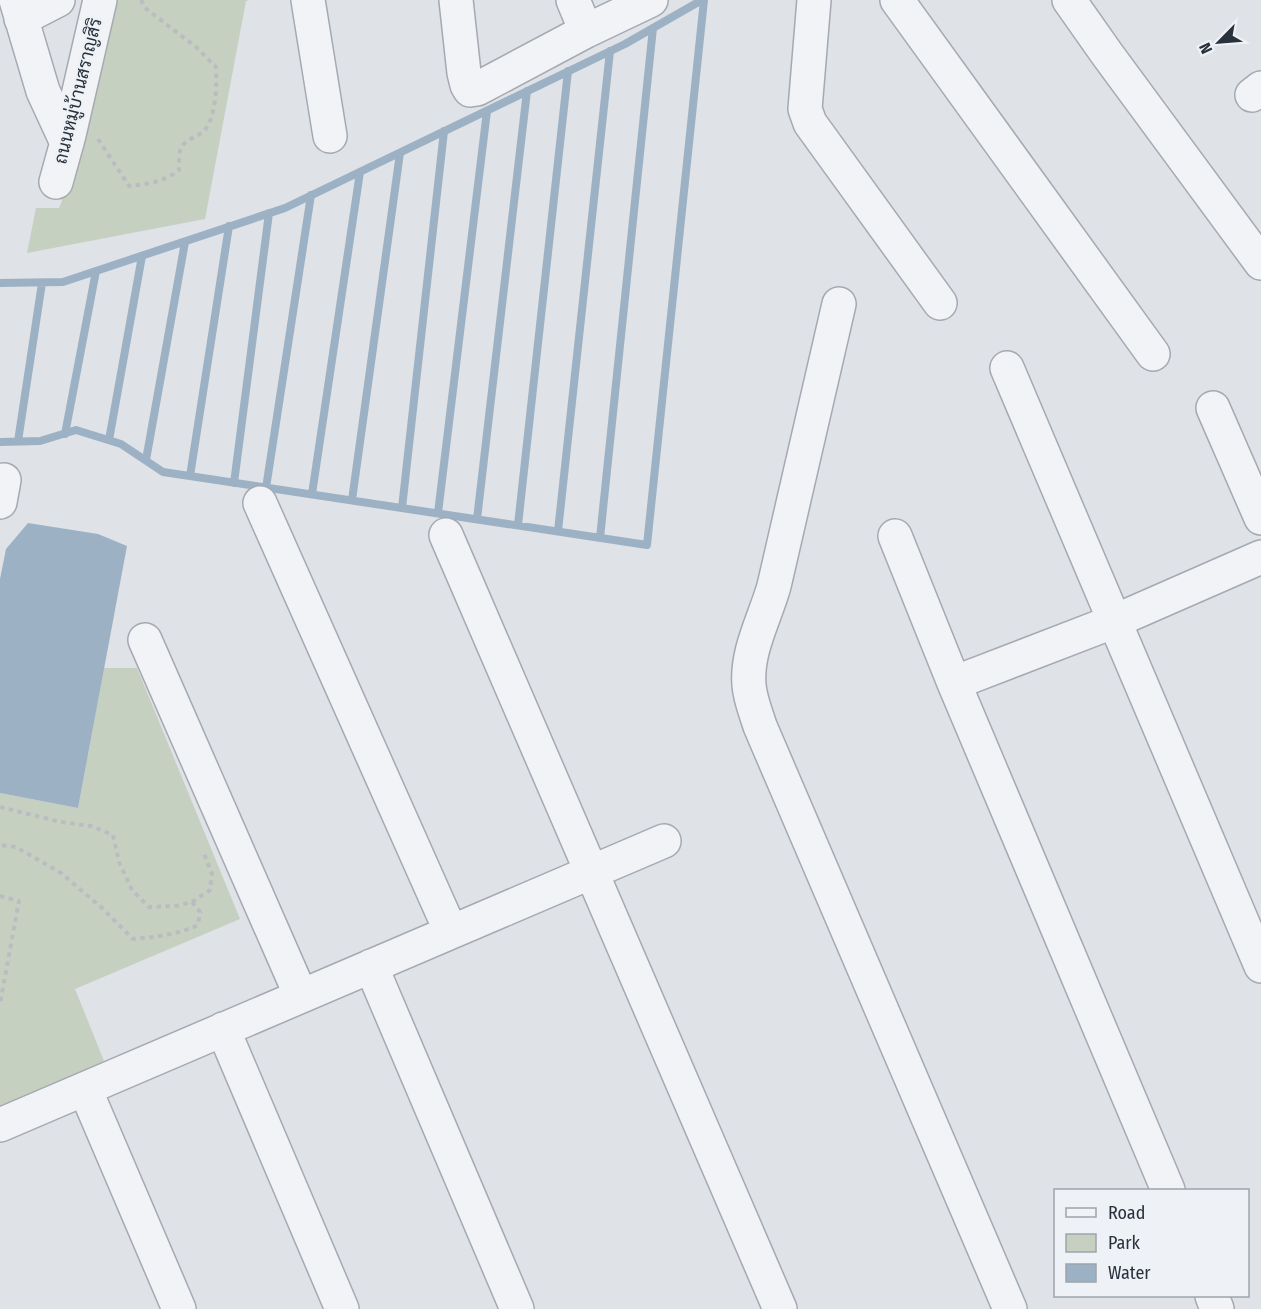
<svg xmlns="http://www.w3.org/2000/svg" width="1261" height="1309" viewBox="0 0 1261 1309" font-family="'Fira Sans Condensed',Sarabun,sans-serif">
<rect width="100%" height="100%" fill="#dfe2e7"/>
<!-- green -->
<path fill="#c5d0c1" d="M108,0H249L246,1L205,219L27,253L36,208H59L64,196Z
M104,668H137L240,919L75,989L104,1061L0,1111V793L78,808Z"/>
<!-- water -->
<path fill="#9db1c5" d="M28,523L98,534L127,546L78,808L0,793V579L6,549Z"/>
<g fill="none" stroke-linecap="round" stroke-linejoin="round">
<!-- stream -->
<path stroke="#9db1c5" stroke-width="8" d="M0,283L63,282L285,208L625,44L702,0
M65,434L96,271
M109,440L142,256
M18,441L42,283
M0,442L40,441L76,430L121,444L163,472L647,545L704,0
M146,460L185,242
M190,476L229,226
M234,483L269,213
M266,488L311,195
M312,494L360,172
M352,500L400,153
M402,508L444,131
M438,513L487,111
M477,519L527,91
M518,525L568,71
M558,531L610,51
M600,538L653,28"/>
<!-- minor casing -->
<g stroke="#a5a9b1" stroke-width="36">
<path id="minor" d="M16,0L43,91L67,143
M308,0L330,136
M456,0L464,73L467,85L470,90L477,89L586,31L651,0
M573,0L586,31
M814,0L805,109L810,123L940,303
M897,0L1153,354
M1069,0L1107,54L1261,263
M21,19L58,0
M1252,95L1261,88
M56,182L69,135L100,0
M839,304L774,586C765,618 746,651 749,685C750,699 756,713 760,726L1010,1309
M1007,368L1261,966
M1213,408L1261,518
M0,502L4,480
M260,503L451,932
M446,535L780,1309
M895,536L954,683L1168,1190
M145,640L301,996
M954,683L1115,621L1261,557
M371,966L517,1309
M223,1029L342,1309
M85,1089L179,1309
M0,1125L664,841
M1212,1296L1217,1309"/>
</g>
<!-- path -->
<path stroke="#b9bdc2" stroke-width="4" stroke-dasharray="4.5 4.5" stroke-linecap="butt" d="M98,139L129,186C147,184 164,182 179,170C179,164 179,157 180,151C183,138 200,138 207,127C216,113 217,83 216,67L196,47L145,8L141,0
M0,807L61,822L91,826L113,835L119,862L132,890L149,907L176,906L192,902L200,912L198,925C176,935 156,937 133,939L102,908L61,873L16,847L0,845
M0,896L19,901L0,1004
M192,902L210,890L212,874L203,851"/>
<!-- minor -->
<use href="#minor" stroke="#f1f3f6" stroke-width="33"/>
</g>
<g text-anchor="middle" dominant-baseline="central" stroke-width="4.5" stroke-linejoin="round" paint-order="stroke">
<!-- street labels -->
<g font-size="18" fill="#29313d" stroke="#eef1f5">
<text transform="translate(78 91) rotate(-76)">ถนนหมู่บ้านสราญสิริ</text>
</g>
</g>
<!-- legend -->
<rect x="1054" y="1189" width="195" height="108" fill="#eef1f5" stroke="#9fa4ab" stroke-width="1.5"/>
<rect x="1066" y="1208" width="30" height="9" fill="#f1f3f6" stroke="#9fa4ab" stroke-width="1.5"/>
<text x="1108" y="1219" font-size="18" fill="#29313d">Road</text>
<rect x="1066" y="1234" width="30" height="18" fill="#c5d0c1" stroke="#9fa4ab" stroke-width="1.5"/>
<text x="1108" y="1249" font-size="18" fill="#29313d">Park</text>
<rect x="1066" y="1264" width="30" height="18" fill="#9db1c5" stroke="#9fa4ab" stroke-width="1.5"/>
<text x="1108" y="1279" font-size="18" fill="#29313d">Water</text>
<!-- north arrow -->
<g transform="translate(1219 42) rotate(245)" stroke="#eef1f5" stroke-width="4.5" paint-order="stroke">
<path d="M0-4.5L10 22L0 15L-10 22Z" fill="#29313d"/>
<text y="-9" font-size="16" font-weight="bold" text-anchor="middle" fill="#29313d">N</text>
</g>
</svg>
